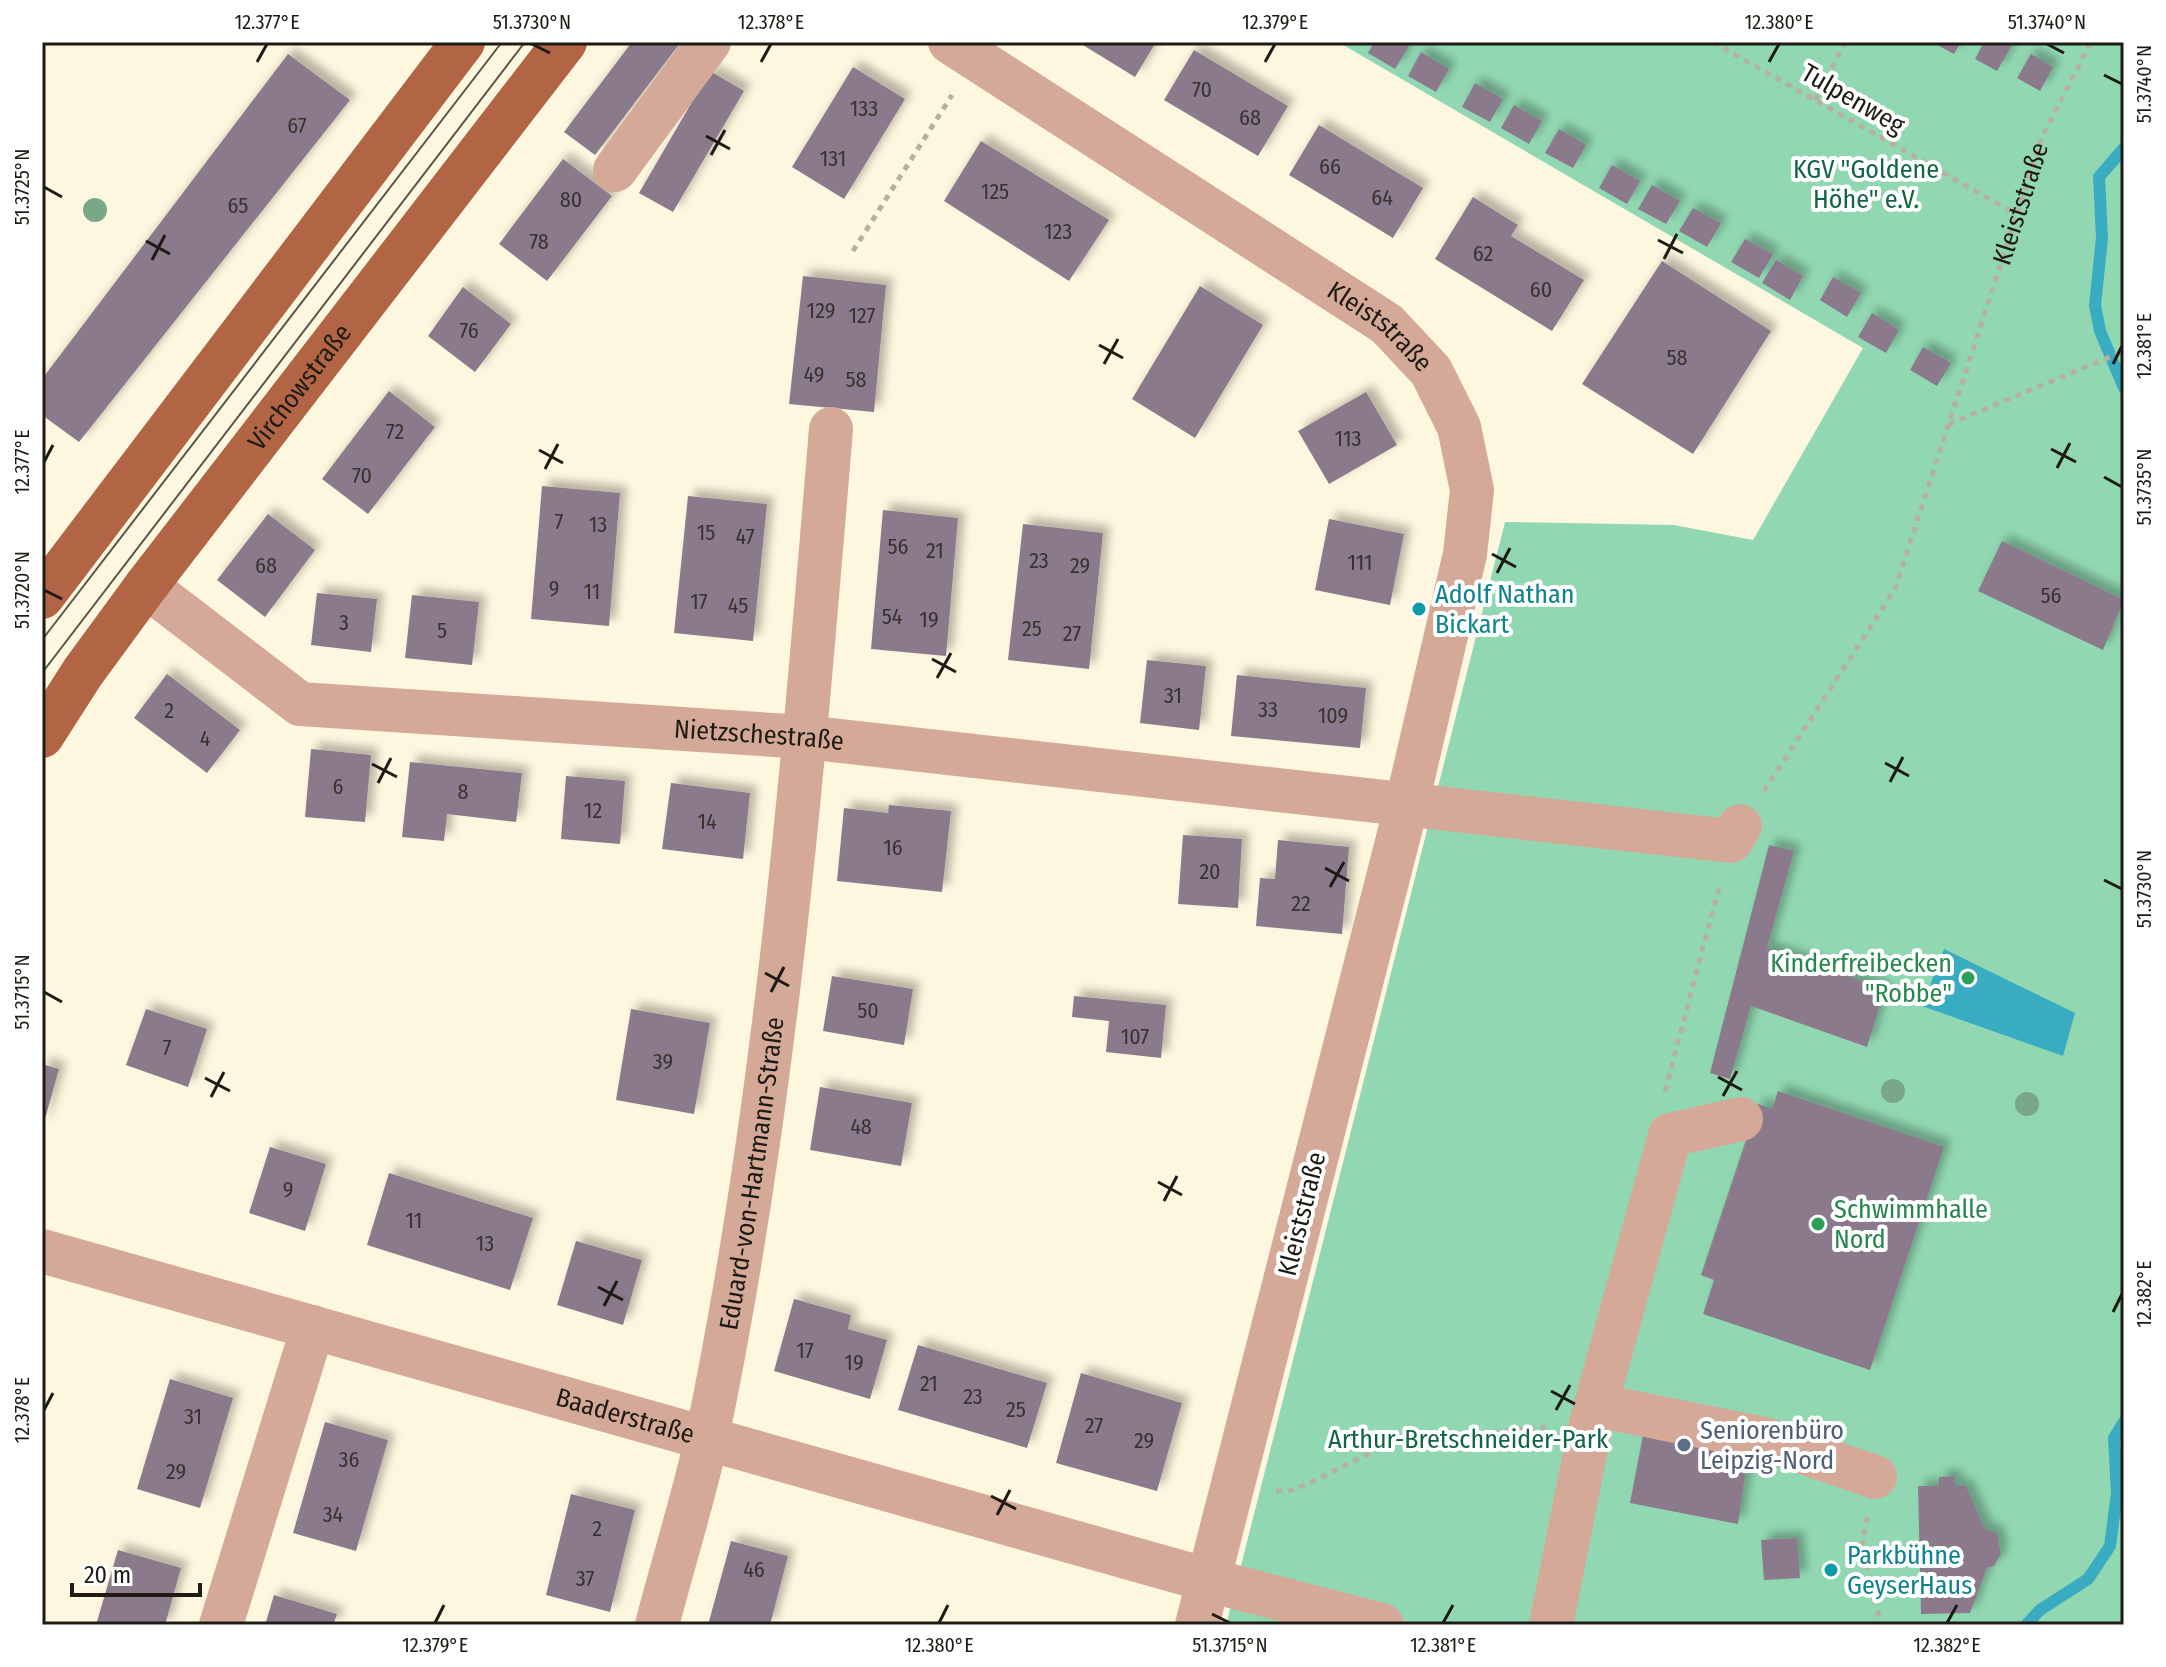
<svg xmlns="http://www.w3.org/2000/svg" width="2166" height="1667" viewBox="0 0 2166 1667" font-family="'Fira Sans Condensed',sans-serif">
<defs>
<filter id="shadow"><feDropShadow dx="7" dy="-7" stdDeviation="4" flood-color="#0004"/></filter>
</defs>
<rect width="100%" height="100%" fill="#fef7df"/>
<!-- green -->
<path fill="#91d8b2" d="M1338,42H2124V1625H1226L1505,522L1674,525L1753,540L1863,348Z"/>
<!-- water -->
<path fill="#3aacc1" d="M1944,949L2075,1013L2063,1056L1922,1006Z"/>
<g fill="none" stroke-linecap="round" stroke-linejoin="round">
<!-- stream -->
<path stroke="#3aacc1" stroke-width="12" d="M2124,148L2099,177L2102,238L2095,305L2100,331L2124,388
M2026,1625L2040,1610L2088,1579L2110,1546L2117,1493L2114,1438L2124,1422"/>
</g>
<!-- building -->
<path fill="#8a7a8b" filter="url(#shadow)" d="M632,42H681L595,155L564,132Z
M1078,42H1156L1135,77Z
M1374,42H1403L1409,46L1395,69L1368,53Z
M1932,42H1961L1954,54Z
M1984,42L2012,45L1997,71L1975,59Z
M1194,50L1288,106L1258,156L1164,100Z
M1421,52L1449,69L1436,92L1408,76Z
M288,54L350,100L79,442L42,415V379Z
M2031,54L2053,67L2040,91L2017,78Z
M853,67L905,99L844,199L792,167Z
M710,71L744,91L673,212L639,193Z
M1475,83L1503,99L1490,122L1462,107Z
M1514,105L1542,121L1529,144L1501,128Z
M1319,125L1423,188L1393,238L1289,175Z
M1559,129L1586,145L1573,168L1545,153Z
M981,141L1109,220L1069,281L944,201Z
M563,159L612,196L547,281L499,244Z
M1612,165L1640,181L1627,204L1599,188Z
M1652,185L1680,201L1666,224L1638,209Z
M1473,197L1518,225L1511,236L1584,280L1552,331L1435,259Z
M1693,208L1721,223L1707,247L1679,231Z
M1745,239L1773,254L1759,278L1731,262Z
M1776,260L1803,276L1790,300L1762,283Z
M1662,261L1771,331L1693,454L1582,384Z
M803,276L886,285L874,412L789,404Z
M1833,277L1861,293L1847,317L1820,300Z
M1200,286L1263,325L1195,438L1132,399Z
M463,287L511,324L475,372L428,336Z
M1872,313L1899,330L1886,353L1858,337Z
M1923,347L1951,363L1937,386L1910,370Z
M389,391L435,427L368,514L322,479Z
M1366,392L1397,445L1329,484L1298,431Z
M542,486L620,493L609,626L531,619Z
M688,496L767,504L753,641L674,633Z
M883,510L958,518L946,656L871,649Z
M268,514L315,550L265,617L217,580Z
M1329,519L1404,534L1390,605L1315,590Z
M1023,524L1103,533L1089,669L1008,660Z
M2002,541L2124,600L2103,650L1978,591Z
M317,593L377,599L371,652L311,645Z
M412,595L479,602L472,665L405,658Z
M1147,660L1206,666L1199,730L1140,723Z
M167,674L240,730L207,773L134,718Z
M1237,675L1366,688L1360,748L1231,736Z
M311,749L371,755L365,822L305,817Z
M410,762L522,773L516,822L447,814L444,841L402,837Z
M566,776L625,781L620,844L561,839Z
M671,783L750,793L743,859L662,849Z
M889,805L951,811L942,892L837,881L844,808L888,813Z
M1183,835L1242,839L1238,908L1178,904Z
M1278,840L1349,847L1342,934L1256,926L1260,878L1275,879Z
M1769,845L1794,851L1767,948L1885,989L1867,1047L1751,1006L1730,1079L1710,1073Z
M832,976L913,989L904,1045L823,1031Z
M1074,996L1166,1005L1161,1058L1106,1052L1109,1021L1072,1017Z
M146,1009L207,1029L188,1087L126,1065Z
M631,1009L710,1023L694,1114L616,1100Z
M42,1064L59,1069L43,1126H42Z
M820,1087L912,1103L901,1166L810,1150Z
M1778,1091L1944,1147L1870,1370L1703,1314L1714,1280L1701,1275L1758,1104L1772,1109Z
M270,1147L326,1164L305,1231L249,1213Z
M389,1173L533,1218L510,1290L367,1245Z
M576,1241L642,1260L623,1325L557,1305Z
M794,1299L851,1315L848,1329L887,1340L870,1399L774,1371Z
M918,1345L1047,1383L1027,1448L898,1410Z
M1081,1373L1182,1403L1157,1491L1056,1463Z
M170,1379L233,1398L200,1508L137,1489Z
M325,1422L388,1440L356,1551L293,1533Z
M1644,1430L1749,1449L1738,1524L1630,1503Z
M1955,1476L1956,1486H1966L1985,1529L1997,1533L2001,1554L1994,1566L1987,1568L1970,1613L1921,1614L1918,1486H1939V1477Z
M571,1494L635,1510L610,1612L546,1595Z
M1797,1538L1800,1578L1764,1580L1761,1540Z
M731,1541L788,1556L770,1625H708Z
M118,1550L181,1568L165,1625H96Z
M274,1595L337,1614L333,1625H265Z"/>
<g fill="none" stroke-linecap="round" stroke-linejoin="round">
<!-- path -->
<g stroke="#b6b19e" stroke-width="5" stroke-dasharray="6 6" stroke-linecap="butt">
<path d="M1713,42L2016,214"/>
<path d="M1815,100L1845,42"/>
<path d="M853,251L952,95"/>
<path d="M1949,424L2124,351"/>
<path id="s1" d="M1764,791L1895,589L2042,137L2091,42"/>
<path d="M1665,1091L1720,884"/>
<path d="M1276,1491L1294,1490L1392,1443L1546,1427"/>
<path d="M1867,1517L1862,1545L1881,1625"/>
</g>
<!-- minor -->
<g stroke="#d5a997" stroke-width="44">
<path id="s2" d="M950,42L1387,324L1431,371L1459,427L1472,490L1465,554L1407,803L1197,1625"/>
<path d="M615,170L709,42"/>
<path id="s3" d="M146,586L300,704L805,737L1731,841L1740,826"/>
<path id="s4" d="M42,1251L1208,1580L1382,1625"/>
<path d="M1596,1405L1765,1439L1875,1477"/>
<path d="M221,1625L313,1327"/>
<path id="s5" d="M657,1625C673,1563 693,1500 707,1437C776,1105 803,767 831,429"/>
<path d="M1551,1625L1591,1423L1670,1135L1741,1119"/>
</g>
<!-- major -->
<g stroke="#b26544" stroke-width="44">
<path d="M42,597L463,42"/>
<path id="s6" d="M42,736L83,672L146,586L565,42"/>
</g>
<!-- tram -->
<path stroke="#5a574a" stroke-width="2" d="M42,640L502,42
M42,673L525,42"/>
</g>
<!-- trees -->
<g fill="#7ba789">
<circle cx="95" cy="210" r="12"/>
<circle cx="1893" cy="1091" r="12"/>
<circle cx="2027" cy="1104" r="12"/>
</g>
<!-- ticks -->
<path fill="none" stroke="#1d1b13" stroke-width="3" d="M532,44L550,53M2047,44L2064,53M257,62L267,44M761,62L771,44M1265,62L1275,44M1769,62L1779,44M2104,75L2122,84M706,136L730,149M711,155L725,130M44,187L62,197M1658,240L1683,253M146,241L170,254M1664,259L1677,234M152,260L165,235M1099,345L1123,358M1104,364L1118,339M2113,364L2122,346M2051,449L2076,462M539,450L563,463M44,462L53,445M2057,468L2070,443M545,469L558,444M2104,477L2122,487M1492,554L1516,567M1497,573L1510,548M44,590L62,599M932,659L956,672M937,678L951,653M1885,763L1909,776M372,764L397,777M1890,782L1903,757M378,783L391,758M1325,868L1349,881M2104,880L2122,889M1330,887L1344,862M765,973L789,986M44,992L62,1002M771,992L784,967M1718,1077L1742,1090M205,1078L230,1091M1723,1096L1737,1071M211,1097L224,1072M1158,1182L1182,1195M1164,1201L1177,1176M598,1287L623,1300M604,1306L617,1281M2113,1312L2122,1294M1551,1391L1575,1404M44,1410L53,1393M1556,1410L1570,1385M991,1496L1016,1509M997,1515L1010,1490M1212,1614L1230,1623M435,1623L444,1605M939,1623L948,1605M1443,1623L1453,1605M1947,1623L1957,1605"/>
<!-- markers -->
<g fill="#0f9aa8" stroke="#fff" stroke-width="3">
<circle cx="1419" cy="609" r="8"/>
<circle cx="1831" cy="1570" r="8"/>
</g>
<g fill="#2e9e5b" stroke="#fff" stroke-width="3">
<circle cx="1968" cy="978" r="8"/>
<circle cx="1818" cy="1224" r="8"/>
</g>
<circle fill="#5c6f8a" stroke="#fff" stroke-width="3" cx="1684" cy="1445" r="8"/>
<g text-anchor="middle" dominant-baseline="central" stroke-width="8" stroke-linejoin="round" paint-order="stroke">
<!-- number labels -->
<g font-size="22" fill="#383331">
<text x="1202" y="89">70</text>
<text x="864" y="108">133</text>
<text x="1250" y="117">68</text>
<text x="297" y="125">67</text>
<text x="833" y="158">131</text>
<text x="1330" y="166">66</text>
<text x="995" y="191">125</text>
<text x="1382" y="197">64</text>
<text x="571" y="199">80</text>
<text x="238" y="205">65</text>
<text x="1058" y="231">123</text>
<text x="539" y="241">78</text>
<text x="1483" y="253">62</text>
<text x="1541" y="289">60</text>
<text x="821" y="310">129</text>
<text x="862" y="315">127</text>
<text x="469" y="330">76</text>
<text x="1677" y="357">58</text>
<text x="814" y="374">49</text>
<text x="856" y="379">58</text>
<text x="395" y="431">72</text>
<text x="1348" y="438">113</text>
<text x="362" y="475">70</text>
<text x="559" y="521">7</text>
<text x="598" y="524">13</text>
<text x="706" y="532">15</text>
<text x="745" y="536">47</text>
<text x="898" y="546">56</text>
<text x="935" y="550">21</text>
<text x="1039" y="560">23</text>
<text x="1360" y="562">111</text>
<text x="266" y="565">68</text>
<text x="1080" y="565">29</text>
<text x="554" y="588">9</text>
<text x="592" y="591">11</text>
<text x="2051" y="595">56</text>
<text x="699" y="601">17</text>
<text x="738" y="605">45</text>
<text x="892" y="616">54</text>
<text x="929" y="619">19</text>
<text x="344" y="622">3</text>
<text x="1032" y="628">25</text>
<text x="442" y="630">5</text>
<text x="1072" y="633">27</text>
<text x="1173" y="695">31</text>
<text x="1268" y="709">33</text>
<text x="169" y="710">2</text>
<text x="1333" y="715">109</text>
<text x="205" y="738">4</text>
<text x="338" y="786">6</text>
<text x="463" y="791">8</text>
<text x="593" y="810">12</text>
<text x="707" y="821">14</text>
<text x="893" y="847">16</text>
<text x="1210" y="871">20</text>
<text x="1301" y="903">22</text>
<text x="868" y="1010">50</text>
<text x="1135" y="1036">107</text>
<text x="167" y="1047">7</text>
<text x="663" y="1061">39</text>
<text x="861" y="1126">48</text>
<text x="288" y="1189">9</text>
<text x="414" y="1220">11</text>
<text x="485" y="1243">13</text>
<text x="805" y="1350">17</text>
<text x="854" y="1362">19</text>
<text x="929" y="1383">21</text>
<text x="973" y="1396">23</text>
<text x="1016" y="1409">25</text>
<text x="193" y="1416">31</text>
<text x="1094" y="1425">27</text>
<text x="1144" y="1440">29</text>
<text x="349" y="1459">36</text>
<text x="176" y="1471">29</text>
<text x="333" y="1514">34</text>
<text x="597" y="1528">2</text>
<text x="754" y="1569">46</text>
<text x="585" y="1578">37</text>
</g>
<!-- street labels -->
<g font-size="26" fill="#1d1b13" stroke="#fff">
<text transform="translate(1853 99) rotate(30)">Tulpenweg</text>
<text stroke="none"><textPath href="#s1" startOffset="646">Kleiststraße</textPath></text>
<text stroke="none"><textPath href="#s2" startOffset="516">Kleiststraße</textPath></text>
<text stroke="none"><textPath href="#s6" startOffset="434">Virchowstraße</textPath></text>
<text stroke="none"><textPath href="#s3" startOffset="654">Nietzschestraße</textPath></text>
<text stroke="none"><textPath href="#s5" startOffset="462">Eduard-von-Hartmann-Straße</textPath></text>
<text transform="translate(1302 1214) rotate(-76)">Kleiststraße</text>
<text stroke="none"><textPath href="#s4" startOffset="606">Baaderstraße</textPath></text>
</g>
<!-- park labels -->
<g font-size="26" fill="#106542" stroke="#fff">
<text x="1866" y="169">KGV "Goldene<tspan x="1866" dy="30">Höhe" e.V.</tspan></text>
<text x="1468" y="1439">Arthur-Bretschneider-Park</text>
</g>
<!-- culture labels -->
<g font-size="26" fill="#0d838f" stroke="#fff" text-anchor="start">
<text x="1435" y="594">Adolf Nathan<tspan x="1435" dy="30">Bickart</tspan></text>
<text x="1847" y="1555">Parkbühne<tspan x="1847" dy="30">GeyserHaus</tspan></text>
</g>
<!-- leisure labels -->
<g font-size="26" fill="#27864d" stroke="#fff" text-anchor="end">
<text x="1952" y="963">Kinderfreibecken<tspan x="1952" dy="30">"Robbe"</tspan></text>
<text x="1834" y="1209" text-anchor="start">Schwimmhalle<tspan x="1834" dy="30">Nord</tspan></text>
</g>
<!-- service labels -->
<g font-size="26" fill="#4e5e75" stroke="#fff" text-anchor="start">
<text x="1700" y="1430">Seniorenbüro<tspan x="1700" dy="30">Leipzig-Nord</tspan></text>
</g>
</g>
<!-- border -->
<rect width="2166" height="1667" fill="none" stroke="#ffffff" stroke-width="88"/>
<!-- scale -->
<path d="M72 1583v12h128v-12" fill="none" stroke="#1d1b13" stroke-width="4"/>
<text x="84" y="1583" font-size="24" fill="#1d1b13" stroke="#ffffff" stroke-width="6" paint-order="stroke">20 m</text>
<rect x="44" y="44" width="2078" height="1579" fill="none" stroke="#1d1b13" stroke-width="3"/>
<g font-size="20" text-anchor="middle" fill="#1d1b13">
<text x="267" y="29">12.377°E</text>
<text x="532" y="29">51.3730°N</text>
<text x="771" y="29">12.378°E</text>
<text x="1275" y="29">12.379°E</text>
<text x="1779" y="29">12.380°E</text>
<text x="2047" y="29">51.3740°N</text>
<text transform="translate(2144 84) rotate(-90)" y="7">51.3740°N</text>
<text transform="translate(22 187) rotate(-90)" y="7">51.3725°N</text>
<text transform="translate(2144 346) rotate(-90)" y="7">12.381°E</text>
<text transform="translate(22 462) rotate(-90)" y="7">12.377°E</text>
<text transform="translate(2144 487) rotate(-90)" y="7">51.3735°N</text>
<text transform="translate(22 590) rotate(-90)" y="7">51.3720°N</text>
<text transform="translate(2144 889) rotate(-90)" y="7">51.3730°N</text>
<text transform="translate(22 992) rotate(-90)" y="7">51.3715°N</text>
<text transform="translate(2144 1294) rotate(-90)" y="7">12.382°E</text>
<text transform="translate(22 1410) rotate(-90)" y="7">12.378°E</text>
<text x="435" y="1652">12.379°E</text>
<text x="939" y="1652">12.380°E</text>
<text x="1230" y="1652">51.3715°N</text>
<text x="1443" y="1652">12.381°E</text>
<text x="1947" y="1652">12.382°E</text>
</g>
</svg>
